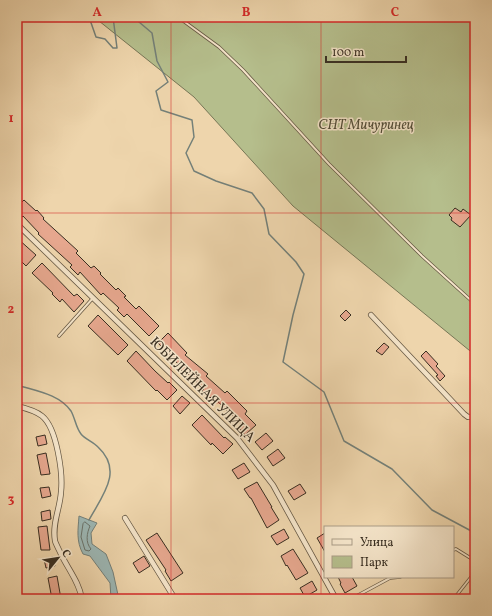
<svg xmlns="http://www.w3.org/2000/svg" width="492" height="616" viewBox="0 0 492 616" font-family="Vollkorn,serif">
<rect width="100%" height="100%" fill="#eed5ac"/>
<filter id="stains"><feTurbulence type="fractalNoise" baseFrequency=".005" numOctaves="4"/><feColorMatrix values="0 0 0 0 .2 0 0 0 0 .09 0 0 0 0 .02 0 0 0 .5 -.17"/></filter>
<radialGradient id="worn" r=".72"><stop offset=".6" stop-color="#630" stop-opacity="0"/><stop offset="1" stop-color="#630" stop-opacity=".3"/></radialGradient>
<!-- green -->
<path fill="#b5be8c" stroke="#767656" d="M94,17H475V355L293,206L194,97Z"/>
<!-- water -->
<path fill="#9cb6b3" stroke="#748079" d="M79,516L97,523L91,533L92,544L106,554L113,572L118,595L111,599L110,583L90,556L83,554C76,541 78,530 79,516Z"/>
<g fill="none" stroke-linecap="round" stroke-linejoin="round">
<!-- shore -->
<path stroke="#6a726a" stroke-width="1" d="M85,522L90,526C87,533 85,542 91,549L89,551L85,550L81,537L83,524Z"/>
<!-- stream -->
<path stroke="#748079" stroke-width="1.5" d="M89,17L96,37L105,39L113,48H117L113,17
M136,17L139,22L152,33L157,61L168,82L156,91L161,110L192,120L194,137L186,153L194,171L216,181L252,193L264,209L269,234L296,262L304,274L293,315L283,362L324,392L344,441L392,469L432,510L475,533
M17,385C36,391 59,394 71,411C75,418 76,428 81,434C85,439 93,442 98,447C124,471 102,496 89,520"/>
</g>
<!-- building -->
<path fill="#e6a78e" stroke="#382e21" d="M24,200L36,211L37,210L44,218L43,219L78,251L76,253L91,268L94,266L101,273L100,274L116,290L118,288L126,296L124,297L136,309L139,306L159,326L149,336L127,314L124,317L117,310L119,308L103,293L101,295L80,272L78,275L70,267L72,265L38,234L39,233L23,216L22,217L17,213V207Z
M455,208L461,212L463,209L471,215L460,227L451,220L452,218L449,215Z
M17,238L36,255L26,266L17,257Z
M42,263L74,296L77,294L84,301L74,312L62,299L60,302L52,294L53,293L32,273Z
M346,310L351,315L345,321L340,316Z
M98,315L128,345L118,355L88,326Z
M168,333L187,353L185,355L208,374L206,376L225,393L227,391L247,411L245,414L256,425L245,435L238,427L241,424L212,396L210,398L202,391L204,389L188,374L187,375L179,368L180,366L158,343Z
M384,343L389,347L382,355L376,351Z
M136,351L155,371L168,383L169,382L177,390L167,400L157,390L156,391L127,361Z
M426,351L438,364L436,366L445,376L440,381L436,376L438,375L421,356Z
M182,396L190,403L180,414L173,406Z
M202,415L224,438L225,437L233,444L223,454L212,443L211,445L192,425Z
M266,433L273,441L262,450L255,442Z
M45,435L47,444L38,446L36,437Z
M278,449L285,458L273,466L267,457Z
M46,453L50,474L41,475L37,455Z
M244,463L250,472L238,479L232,470Z
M257,482L272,507H271L279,520L267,528L251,498H250L244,489Z
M300,484L306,493L294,500L288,491Z
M49,487L51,496L42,498L40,488Z
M50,510L51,519L42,521L41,512Z
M47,526L50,550H41L38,527Z
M284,529L289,538L277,545L271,536Z
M157,533L183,573L171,581L165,571L166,570L146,540Z
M325,533V552L317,538Z
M293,549L308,573L296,580L287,565L286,566L281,556Z
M144,556L150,566L139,573L133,563Z
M53,557L55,566L46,568L44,559Z
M57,576L61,599H52L48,578Z
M338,577H352L357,586L345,593L340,584L341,583Z
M312,581L317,590L305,597L300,588Z"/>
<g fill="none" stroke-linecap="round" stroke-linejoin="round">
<!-- service casing -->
<g stroke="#665844" stroke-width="3.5">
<path id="service" d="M178,17L219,47L243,70L329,164L422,256L475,304
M59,336L93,298
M453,550L456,549L472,559L475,565
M351,599L390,578L400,577
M451,599L456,596L475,572"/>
</g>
<!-- minor casing -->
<g stroke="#665844" stroke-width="6">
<path id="minor" d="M17,224L237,438L273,485L336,599
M371,315L464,414L468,417H475
M17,406C25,408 36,411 42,416C57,428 63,474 61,492C60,509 52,523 55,541C56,544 58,548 60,552C67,568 79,581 82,599
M125,518L175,599"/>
</g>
<!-- service -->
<use href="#service" stroke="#f4e4c9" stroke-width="2"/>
<!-- minor -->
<use href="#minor" stroke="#f4e4c9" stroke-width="4.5"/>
</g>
<!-- grid -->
<path fill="none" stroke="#d62828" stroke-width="1" stroke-opacity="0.55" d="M171,17V599M321,17V599M17,213H475M17,403H475"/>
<g text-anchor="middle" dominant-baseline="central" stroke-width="3" stroke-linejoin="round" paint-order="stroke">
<!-- park labels -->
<g font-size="14" font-style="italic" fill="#514b36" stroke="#f4e4c9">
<text x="366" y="125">СНТ Мичуринец</text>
</g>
<!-- street labels -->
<g font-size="14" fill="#382e21" stroke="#f4e4c9">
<text transform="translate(202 390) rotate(45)">ЮБИЛЕЙНАЯ УЛИЦА</text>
</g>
</g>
<!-- margin -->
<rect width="492" height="616" fill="none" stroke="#eed5ac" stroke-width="44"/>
<!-- legend -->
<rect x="324" y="526" width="130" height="52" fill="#f4e4c9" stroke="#a99b86"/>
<rect x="332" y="539" width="20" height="6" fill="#f4e4c9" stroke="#a99b86"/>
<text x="360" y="546" font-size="12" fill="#382e21">Улица</text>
<rect x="332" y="556" width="20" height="12" fill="#b5be8c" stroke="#a99b86"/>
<text x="360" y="566" font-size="12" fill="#382e21">Парк</text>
<!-- north arrow -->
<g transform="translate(58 558) rotate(60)" stroke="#f4e4c9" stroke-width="3" paint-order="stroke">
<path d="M0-3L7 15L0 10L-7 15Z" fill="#382e21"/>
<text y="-6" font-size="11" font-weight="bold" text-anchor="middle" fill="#382e21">С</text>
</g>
<!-- scale -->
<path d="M326 56v6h80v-6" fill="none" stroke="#382e21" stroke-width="2"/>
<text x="332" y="56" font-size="12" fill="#382e21" stroke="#f4e4c9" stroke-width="3" paint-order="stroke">100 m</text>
<rect x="22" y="22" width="448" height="572" fill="none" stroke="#d62828" stroke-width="1.5"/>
<g font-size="13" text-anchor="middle" font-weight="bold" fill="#d62828">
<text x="97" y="16">A</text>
<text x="246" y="16">B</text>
<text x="395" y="16">C</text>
<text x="11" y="122">1</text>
<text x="11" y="313">2</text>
<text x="11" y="503">3</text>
</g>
<rect width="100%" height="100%" filter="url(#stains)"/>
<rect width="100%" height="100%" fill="url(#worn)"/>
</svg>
